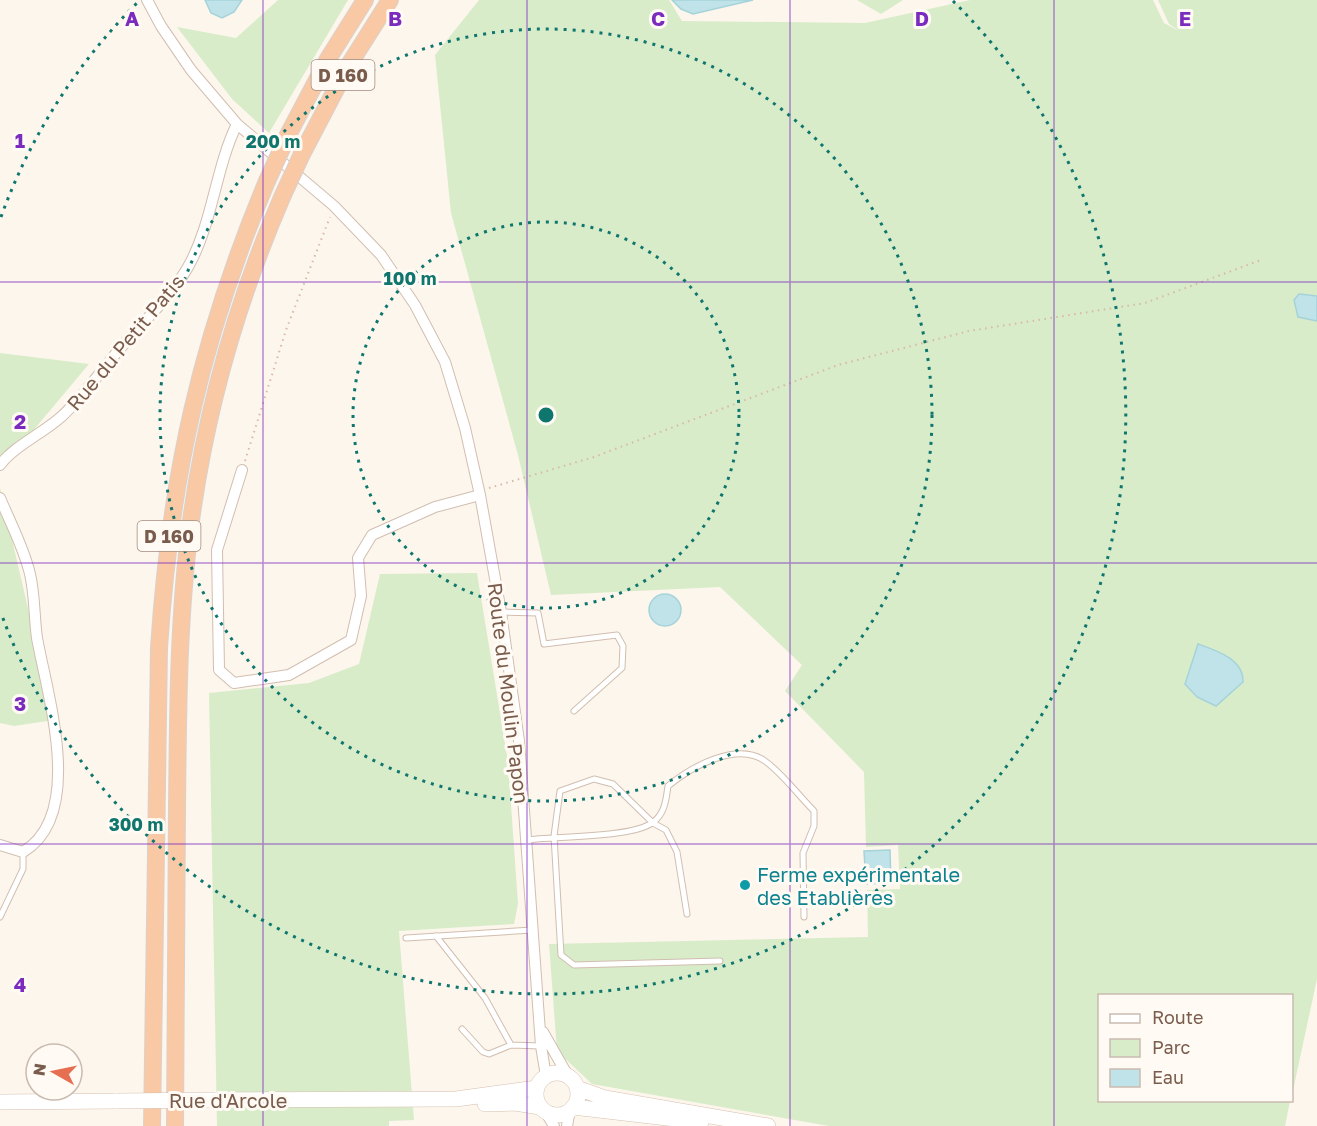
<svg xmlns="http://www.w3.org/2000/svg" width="1317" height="1126" viewBox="0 0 1317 1126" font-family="'Golos Text',sans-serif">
<rect width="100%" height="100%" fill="#fdf6ec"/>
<!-- green -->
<path fill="#d8ecc9" d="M278,0H348L269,133L232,99L177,27L236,38Z
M479,0H669L682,21L865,23L970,0H1153L1164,23L1179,31L1169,24L1158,0H1317V979L1292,1095V996H1100V1100L1290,1101L1285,1126H829L592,1084L557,1051L549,944L868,937L867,890L900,889L898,845L866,847L864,772L785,691L802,665L720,587L551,595L518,455L451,213L435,55Z
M857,0H903L881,14Z
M0,353L89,364L0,470Z
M0,488L54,720L14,726L0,723Z
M477,573L508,762L518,904L514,924L399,931L414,1120L389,1121V1126H217L209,693L309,683L359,664L380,574Z"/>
<!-- water -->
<path fill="#bfe3e8" stroke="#a5d3da" stroke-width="1.5" d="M205,0H242L234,12L222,18L211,13Z
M672,0H753L693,14L681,9Z
M1299,294L1317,296V321L1298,317L1294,300Z
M649 610a16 16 0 1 1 32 0a16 16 0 1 1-32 0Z
M1198,644C1215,650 1244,659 1243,682L1216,706L1197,697L1185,684Z
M890,850L891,883L866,884L864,851Z"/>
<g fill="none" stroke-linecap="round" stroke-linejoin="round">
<!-- service casing -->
<g stroke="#d1beb0" stroke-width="7">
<path id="service" d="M501,612L538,613L544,644L617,635L623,646L622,668L574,711
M526,840C555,836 630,838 652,823C665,814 666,800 668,786C691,767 737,741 765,761C783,774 798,795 814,811V826L803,853L804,917
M687,914L677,852L666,830L653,823L613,784L594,779L560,791L554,836L561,955L574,965L720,961
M0,917L23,869V852
M436,936L485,998L511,1045
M406,938L532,930
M462,1029L483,1052L489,1054L511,1045L541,1046"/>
</g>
<!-- minor casing -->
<g stroke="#d1beb0" stroke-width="12">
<path id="minor" d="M147,0L161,26L191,70L237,124L334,206L381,255L415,305L445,362L465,428L480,495L501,612L519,741L541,1046L546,1076
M0,465C13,447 43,433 61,417C84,396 103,368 124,344C145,320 172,295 188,267C213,223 215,169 237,124
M242,470L217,550L219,670L234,683L289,675L351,640L361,596L358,558L372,535L435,507L480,495
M0,498C10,522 24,548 30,574C35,595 34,617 37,638C47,694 86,815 23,852L0,845
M543,1032L568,1076
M545,1111L554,1126
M567,1126L570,1110"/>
</g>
<!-- secondary casing -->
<g stroke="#d6c0b0" stroke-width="16">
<path id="secondary" d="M536 1094a21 21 0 1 1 42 0a21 21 0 1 1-42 0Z
M577,1088L605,1098L768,1126
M215,1100L456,1099L537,1088
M0,1102L117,1101
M485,1104L515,1103L540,1107
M573,1107L701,1122"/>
</g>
<!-- trunk casing -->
<g stroke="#dad1cd" stroke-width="18">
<path id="trunk" d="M288,135L328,59L365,0
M302,154L347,68L390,0
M152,1126L159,648C170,477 201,339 267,181
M175,1126C176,1020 177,914 177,808C178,714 178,621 190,528C205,413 237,301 283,195"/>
</g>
<!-- path -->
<path stroke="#d9b8a5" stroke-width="2" stroke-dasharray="1.5 4.5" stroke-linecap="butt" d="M245,461L286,330L330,217
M489,488L594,457L838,365L969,331L1145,303L1261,260"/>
<!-- service -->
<use href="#service" stroke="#fff" stroke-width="5"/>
<!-- minor -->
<use href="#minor" stroke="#fff" stroke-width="10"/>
<!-- secondary -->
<use href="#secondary" stroke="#fff" stroke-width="15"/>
<!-- trunk -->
<use href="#trunk" stroke="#f9c8a4" stroke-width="16"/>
<!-- secondary-bridge casing -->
<g stroke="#d6c0b0" stroke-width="16" stroke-linecap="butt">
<path id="secondary-bridge" d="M117,1101L215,1100"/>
</g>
<!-- trunk-bridge casing -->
<g stroke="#dad1cd" stroke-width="18" stroke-linecap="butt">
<path id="trunk-bridge" d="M267,181L288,135
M283,195L302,154"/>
</g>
<!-- secondary-bridge -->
<use href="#secondary-bridge" stroke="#fff" stroke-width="15"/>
<!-- trunk-bridge -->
<use href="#trunk-bridge" stroke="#f9c8a4" stroke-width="16"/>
</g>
<!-- grid -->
<path fill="none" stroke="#7b2cbf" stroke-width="1.5" stroke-opacity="0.55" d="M263,0V1126M527,0V1126M790,0V1126M1054,0V1126M0,282H1317M0,563H1317M0,844H1317"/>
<!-- distance rings -->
<g fill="none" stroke="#0f766e" stroke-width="3" stroke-dasharray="3 6">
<circle cx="546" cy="415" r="193"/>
<circle cx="546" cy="415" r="386"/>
<path d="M1 217A580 580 0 0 1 139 1M953 1A580 580 0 1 1 1 613"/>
</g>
<!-- markers -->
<circle fill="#0f9aa8" stroke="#fffaf3" stroke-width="2" cx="745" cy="885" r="6"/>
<g text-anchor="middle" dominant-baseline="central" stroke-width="6" stroke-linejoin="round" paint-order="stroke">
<!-- shield labels -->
<g fill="#fffaf3" stroke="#a28b7f" stroke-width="1.5">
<rect x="311.5" y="60" width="63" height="30" rx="4.5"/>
<rect x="137.5" y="521" width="63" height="30" rx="4.5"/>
</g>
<g font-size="18" font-weight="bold" fill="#7a5c4d">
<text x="343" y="75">D 160</text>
<text x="169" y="536">D 160</text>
</g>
<!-- street labels -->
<g font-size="20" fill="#7a5c4d" stroke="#fffaf3">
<text transform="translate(125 342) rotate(-50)">Rue du Petit Patis</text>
<text transform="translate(509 693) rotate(83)">Route du Moulin Papon</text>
<text x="228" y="1100">Rue d'Arcole</text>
</g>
<!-- culture labels -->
<g font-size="20" fill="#0d838f" stroke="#fffaf3" text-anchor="start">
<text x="757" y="874">Ferme expérimentale<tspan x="757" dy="23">des Etablières</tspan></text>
</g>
</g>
<g font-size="20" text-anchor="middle" font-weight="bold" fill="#7b2cbf" stroke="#fffaf3" stroke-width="6" stroke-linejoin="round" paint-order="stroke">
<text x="132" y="26">A</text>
<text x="395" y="26">B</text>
<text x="658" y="26">C</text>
<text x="922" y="26">D</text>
<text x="1185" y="26">E</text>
<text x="20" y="148">1</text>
<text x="20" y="429">2</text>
<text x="20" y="711">3</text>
<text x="20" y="992">4</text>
</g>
<circle cx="546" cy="415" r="9" fill="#0f766e" stroke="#fffaf3" stroke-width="3"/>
<g font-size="18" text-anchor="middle" font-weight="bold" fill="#0f766e" stroke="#fffaf3" stroke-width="6" stroke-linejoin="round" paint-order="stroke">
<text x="273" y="148">200 m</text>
<text x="410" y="285">100 m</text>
<text x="136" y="831">300 m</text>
</g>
<!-- legend -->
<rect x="1098" y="994" width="195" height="108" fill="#fffaf3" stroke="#cabbb1" stroke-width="1.5"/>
<rect x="1110" y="1014" width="30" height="9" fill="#ffffff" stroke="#cabbb1" stroke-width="1.5"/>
<text x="1152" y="1024" font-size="18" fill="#7a5c4d">Route</text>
<rect x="1110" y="1039" width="30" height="18" fill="#d8ecc9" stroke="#cabbb1" stroke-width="1.5"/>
<text x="1152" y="1054" font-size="18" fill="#7a5c4d">Parc</text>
<rect x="1110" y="1069" width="30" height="18" fill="#bfe3e8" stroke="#cabbb1" stroke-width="1.5"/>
<text x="1152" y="1084" font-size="18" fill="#7a5c4d">Eau</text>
<!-- north arrow -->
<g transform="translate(54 1072) rotate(279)"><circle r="28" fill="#fffaf3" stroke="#cabbb1" stroke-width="1.5"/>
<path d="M0-4.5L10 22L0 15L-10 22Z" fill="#e76f51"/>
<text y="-9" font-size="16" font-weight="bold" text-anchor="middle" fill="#7a5c4d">N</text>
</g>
</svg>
